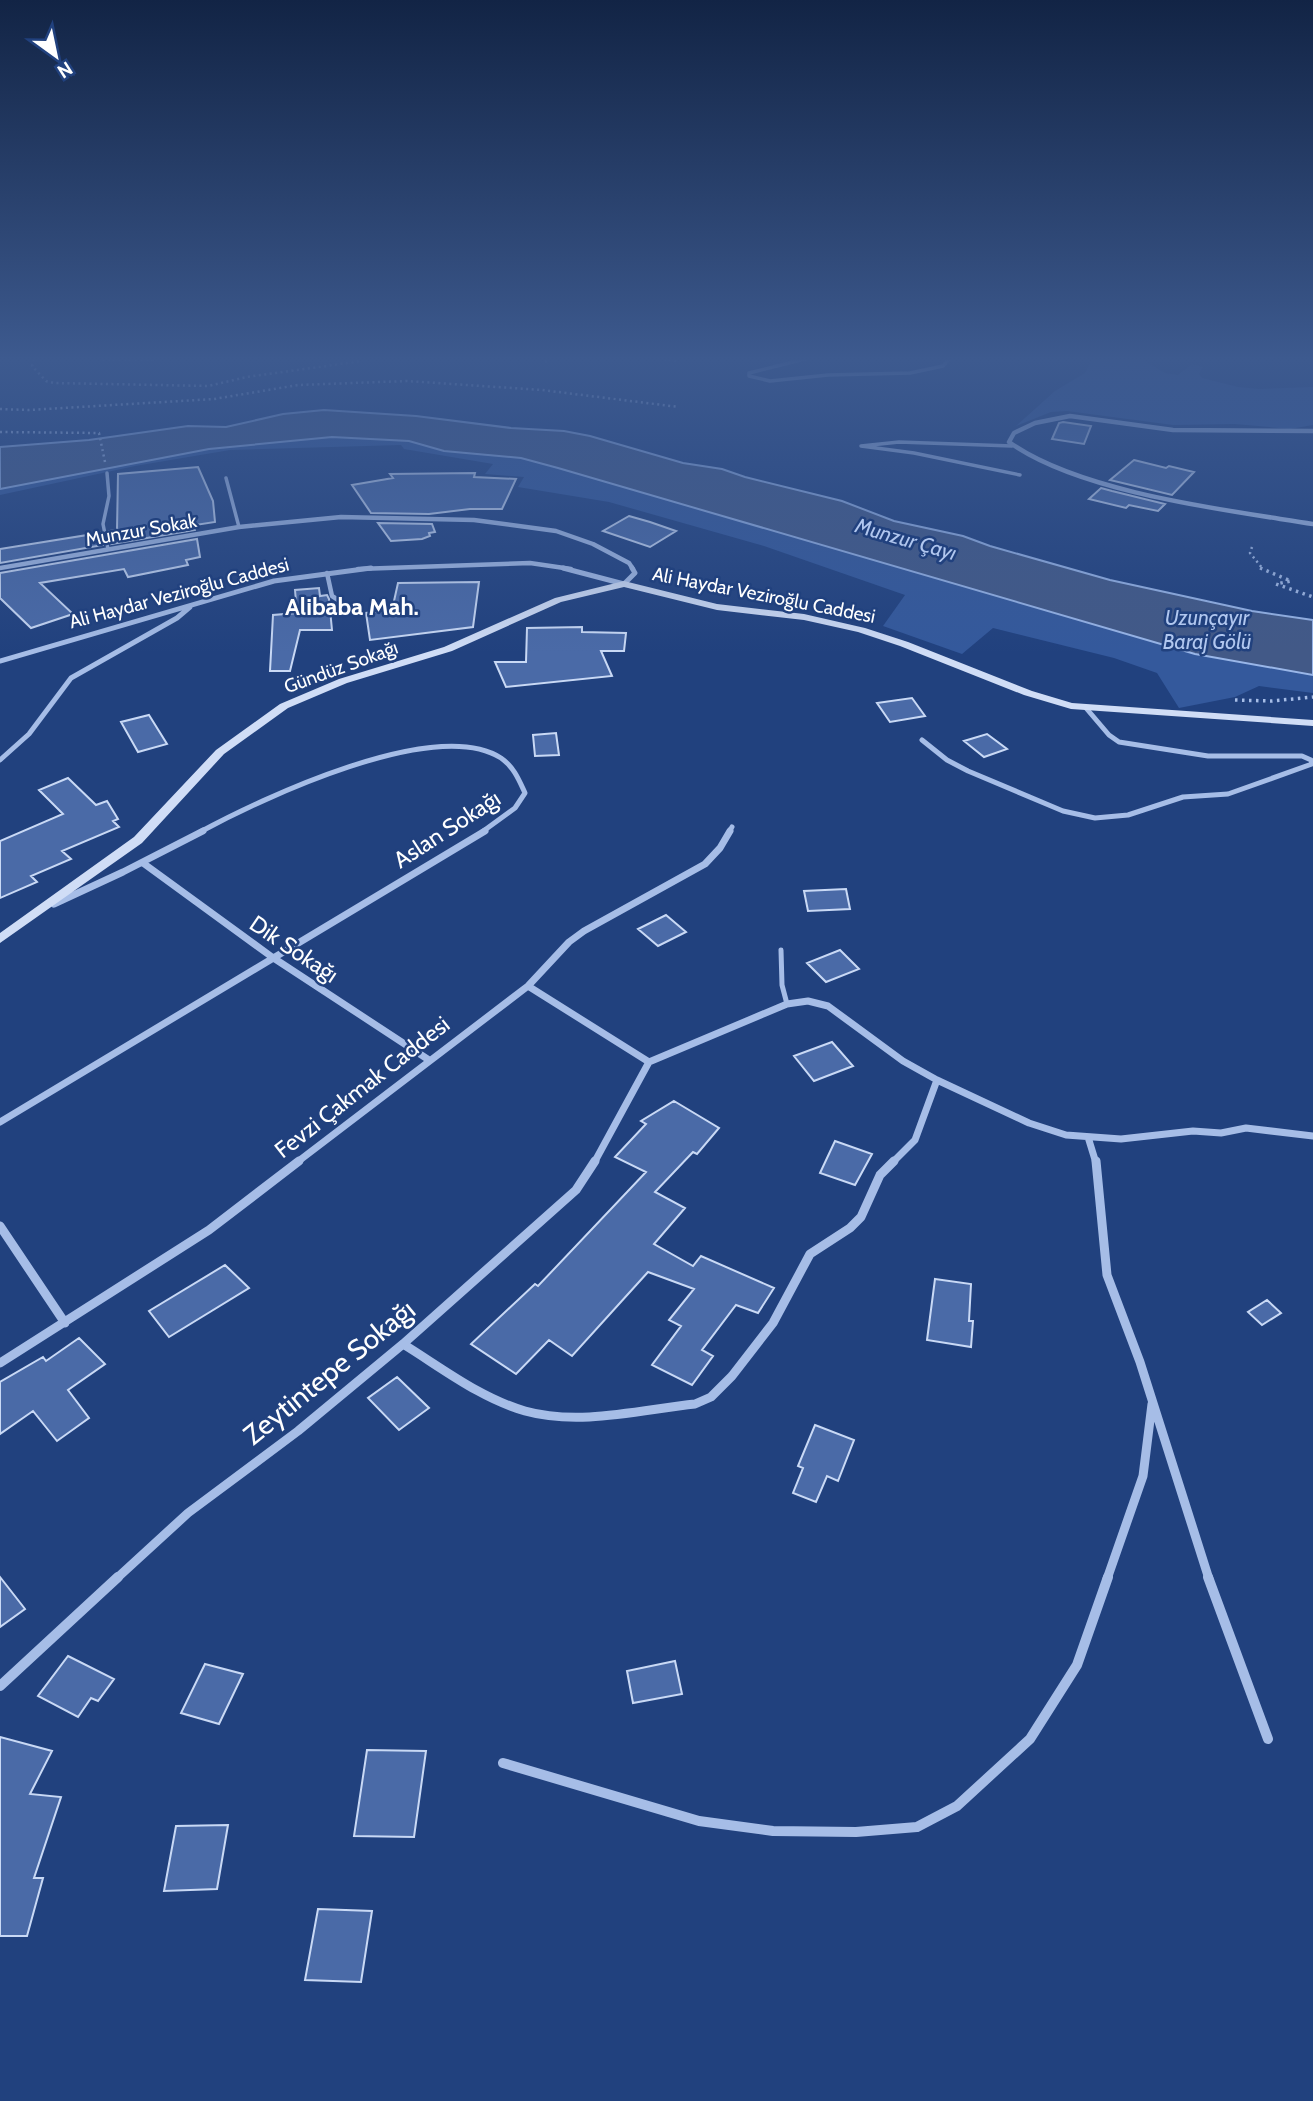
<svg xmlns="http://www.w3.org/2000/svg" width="1313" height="2101" viewBox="0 0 1313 2101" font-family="Cabin,sans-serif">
<rect width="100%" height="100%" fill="#21417e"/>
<!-- green -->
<path fill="#34599c" d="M1092,359H1142L1165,373L1178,375L1192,364L1203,367L1199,374L1202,378L1238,387L1259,389L1313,387V425L1290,429L1235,424L1173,425L1067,411L1051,412L1016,426L1055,391L1085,373Z
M332,437L409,441L444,451L521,458L558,468L1195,654L1313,675V693L1259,686L1235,697L1179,708L1157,673L1114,658L993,628L962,654L883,626L905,595L764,546L609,502L518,487L524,477L485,474L493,464L404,449L401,445L230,450L135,466L0,495V489L209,449Z"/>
<!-- water -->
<path fill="#425987" stroke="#99b6e8" stroke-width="2" d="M324,410L416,416L511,428L564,431L590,436L683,463L722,469L745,477L842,501L894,521L963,536L990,546L1110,580L1252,611L1313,620V675L1195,654L558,468L521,458L444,451L409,441L332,437L209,449L0,489V447L89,440L188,426L226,427L283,414Z"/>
<!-- building -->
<path fill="#4a6aa7" stroke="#c9d9f5" stroke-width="2" d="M1063,422L1091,426L1084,444L1052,439L1059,423Z
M1134,460L1166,468L1169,466L1194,472L1172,495L1110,480Z
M198,467L213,501L215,522L195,525V530L111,544L109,531L117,530L118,474Z
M475,473L474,477L516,479L502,509H470L429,514L371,513L352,485L393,478L390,474Z
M1101,488L1112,491L1165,504L1158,511L1129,505L1126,508L1089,499Z
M629,516L650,522L676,531L650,547L603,531Z
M378,523L432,524L435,532L429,533L430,536L422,539L391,541Z
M100,533L103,545L0,563V549Z
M197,539L200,557L186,560L188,565L128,577L124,569L40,583L73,614L31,628L0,598V573Z
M479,582L473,627L370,640L366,613L392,610L398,583Z
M319,588L320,596L327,595L329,599L332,630H300L290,671H270L273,615L297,613L295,590Z
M582,627V632L626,633L624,651H601L612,676L506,687L495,662H526L527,628Z
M912,698L925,716L890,722L877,703Z
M149,715L167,744L138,752L121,722Z
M556,733L559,755L535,756L533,735Z
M987,734L1007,749L984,757L964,741Z
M68,778L96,805L107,801L118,819L113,821L119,827L62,851L71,859L31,876L37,882L0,898V841L63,814L39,790Z
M846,889L850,909L808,911L804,891Z
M666,915L686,932L658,946L638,929Z
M840,950L859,969L826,982L807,963Z
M832,1042L853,1066L814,1081L794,1056Z
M674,1101L719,1128L697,1154L693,1152L655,1192L685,1208L654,1244L693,1266L701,1256L774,1288L758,1313L736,1305L702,1350L713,1356L692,1385L652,1365L681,1326L669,1320L694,1289L648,1272L572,1356L549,1340L516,1374L471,1344L535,1284L538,1286L646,1172L615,1157L646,1124L641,1121Z
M835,1141L872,1154L855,1185L820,1173Z
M225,1265L249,1288L169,1337L149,1311Z
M935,1279L971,1284L969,1321H973L971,1347L927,1340Z
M1267,1300L1281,1313L1262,1325L1248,1312Z
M79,1338L105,1364L68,1390L89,1418L57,1441L33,1411L0,1434V1382L43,1357L46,1361Z
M397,1377L429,1408L399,1430L368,1398Z
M815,1425L854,1440L838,1481L827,1476L816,1502L793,1493L803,1468L798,1466Z
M0,1577L25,1609L0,1627Z
M68,1656L114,1679L98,1701L91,1698L78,1717L38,1696Z
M675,1661L682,1694L633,1703L627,1671Z
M205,1664L243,1674L219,1724L181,1713Z
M0,1737L52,1751L30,1794L61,1797L34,1878H43L27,1936H0Z
M367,1750L426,1751L414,1837L354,1836Z
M228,1825L217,1889L164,1891L176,1826Z
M318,1909L372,1911L361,1982L305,1980Z"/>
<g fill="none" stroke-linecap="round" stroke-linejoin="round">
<!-- path-far1 -->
<path stroke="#a6bde7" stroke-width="2.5" stroke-dasharray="2 3.5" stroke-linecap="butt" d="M34,359L32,366L46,381L54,383L208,386L247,377L361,361
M658,359L678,361
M102,360H155
M545,362L550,359
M0,409L29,410L214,399L298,385L407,381L542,390L679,407
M0,432L99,433L105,462
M1252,547L1250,553L1263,569"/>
<!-- path -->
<path stroke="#a6bde7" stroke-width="3.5" stroke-dasharray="2.5 4.5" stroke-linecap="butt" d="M1260,568L1291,581L1276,584L1313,597
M1235,700L1272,701L1313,697"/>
<!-- service-far2 -->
<path stroke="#a6bde7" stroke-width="3.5" d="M805,359L749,373V376L770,381L828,375L910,373L943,366L949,359
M1012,446L899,442L861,446L914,453L1020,475
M107,473L109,496L103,524L108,549
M226,478L239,527"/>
<!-- service-far1 -->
<path stroke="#a6bde7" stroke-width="4.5" d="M327,573L332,596L349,607"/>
<!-- service -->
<path stroke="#a6bde7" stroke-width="5" d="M781,950L782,985L787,1004"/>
<!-- minor-far4 -->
<path stroke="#a6bde7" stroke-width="4.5" d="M1313,431L1173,430L1070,416L1035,423L1014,433L1009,442C1080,493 1226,510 1313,524
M0,568L239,527L341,517L474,520L556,531L593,544L629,563L633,569
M358,569L530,563L571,569"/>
<!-- minor-far3 -->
<path stroke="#a6bde7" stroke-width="5" d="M563,568L624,584L635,573L632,568
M0,661L274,581L371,568
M922,740L947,760L968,771L1063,811L1095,818L1128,815L1183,797L1228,794L1312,764L1311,760L1302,756H1208L1119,742L1109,735L1086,708
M0,760L29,734L71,678L177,618L190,607
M200,832C261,799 435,716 501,758C514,767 519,780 525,793L515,808L482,832
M729,832L732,827"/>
<!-- minor-far2 -->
<path stroke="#a6bde7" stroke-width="7" d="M143,863L272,957L429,1060
M54,904L123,872L203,831
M528,986L649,1062
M649,1062L787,1004L808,1001L828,1006L903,1061L937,1080L1029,1123L1066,1135L1121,1139L1193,1131L1221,1133L1246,1128L1313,1136
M0,1122L485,831
M1088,1137L1096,1163
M296,1163L528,986L569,942L584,931L705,864L720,848L730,831
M594,1163L649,1062
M892,1163L915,1140L937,1080"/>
<!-- minor-far1 -->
<path stroke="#a6bde7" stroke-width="9" d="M1096,1161L1107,1275L1140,1362L1209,1579
M0,1226L65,1323
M403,1344C442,1368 480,1398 525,1411C579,1426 640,1410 695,1404L711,1397L732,1376L773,1323L810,1254L850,1228L861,1217L880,1175L894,1161
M0,1363L209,1230L299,1161
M116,1579L188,1513L298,1431L403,1344L576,1190L595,1161
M1107,1579L1143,1476L1152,1404"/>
<!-- minor -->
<path stroke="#a6bde7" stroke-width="10" d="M1208,1577L1268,1739
M0,1686L118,1577
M503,1763L699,1821L773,1831L856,1832L917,1827L957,1806L1030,1739L1077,1665L1108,1577"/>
<!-- secondary -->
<path fill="#d0ddf6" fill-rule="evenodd" d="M624,581L717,604L804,614L865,628L908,642L1032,691L1072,703L1313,720V726L1071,709L1024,695L900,646L858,632L804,620L717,610L624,587L561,602L452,651L347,683L288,708L224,754L142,843L0,943V933L134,837L216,750L280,704L339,679L444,647L555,598Z"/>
</g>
<!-- sky -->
<linearGradient id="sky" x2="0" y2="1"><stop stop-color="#122445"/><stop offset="0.55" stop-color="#3d5a8f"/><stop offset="1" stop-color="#3d5a8f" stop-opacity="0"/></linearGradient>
<rect width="1313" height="653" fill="url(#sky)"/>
<g text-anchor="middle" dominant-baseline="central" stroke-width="5" stroke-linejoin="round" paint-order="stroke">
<!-- far-street labels -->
<g font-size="19" fill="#fff" stroke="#21417e">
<text transform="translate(141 530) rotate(-10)">Munzur Sokak</text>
<text transform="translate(179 593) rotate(-15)">Ali Haydar Veziroğlu Caddesi</text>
<text transform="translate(764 595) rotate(11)">Ali Haydar Veziroğlu Caddesi</text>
<text transform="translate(341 667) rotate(-20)">Gündüz Sokağı</text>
</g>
<!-- far-water labels -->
<g font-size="21" font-style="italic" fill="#b1c7ef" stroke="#21417e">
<text transform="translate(906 539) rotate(16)">Munzur Çayı</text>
<text x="1207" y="617">Uzunçayır<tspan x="1207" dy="24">Baraj Gölü</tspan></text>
</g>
<!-- street labels -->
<g font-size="23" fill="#fff" stroke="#21417e">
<text transform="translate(447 829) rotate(-33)">Aslan Sokağı</text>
<text transform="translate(294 949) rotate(34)">Dik Sokağı</text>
<text transform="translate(362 1087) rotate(-38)">Fevzi Çakmak Caddesi</text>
</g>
<!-- far-district labels -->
<g font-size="24" font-weight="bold" fill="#fff" stroke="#21417e">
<text x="352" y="606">Alibaba Mah.</text>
</g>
<!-- near-street labels -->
<g font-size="28" fill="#fff" stroke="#21417e">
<text transform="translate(329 1372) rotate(-39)">Zeytintepe Sokağı</text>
</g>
</g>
<!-- north arrow -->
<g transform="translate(56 56) rotate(147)" stroke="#21417e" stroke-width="5" paint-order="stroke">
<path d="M0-5L12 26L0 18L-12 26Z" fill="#ffffff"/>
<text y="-10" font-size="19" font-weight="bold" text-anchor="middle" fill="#ffffff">N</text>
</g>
</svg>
